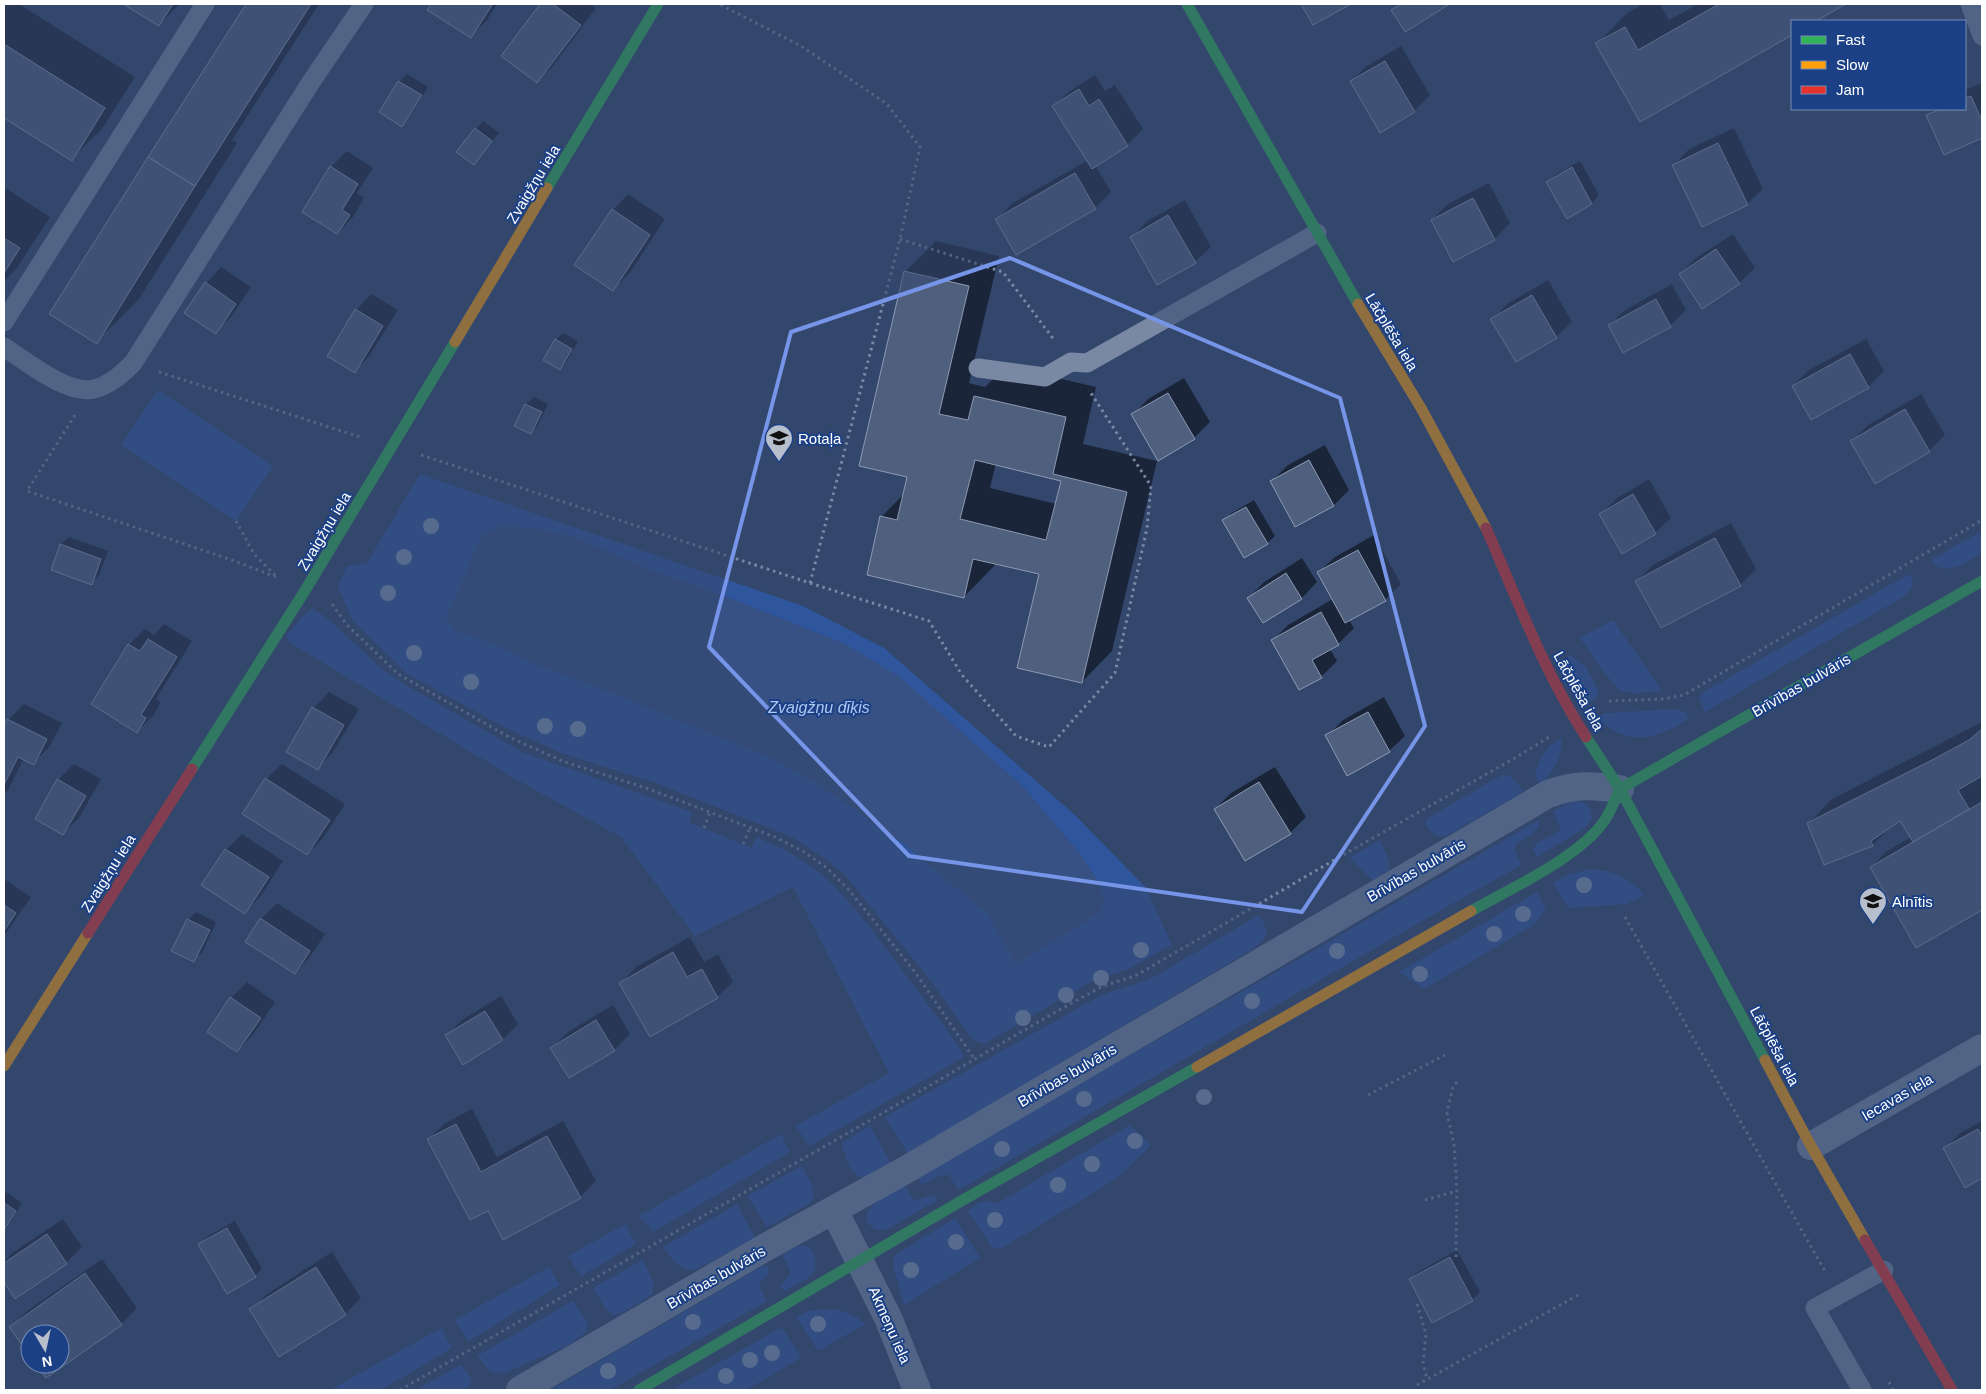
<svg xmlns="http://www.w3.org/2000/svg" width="1986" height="1394" viewBox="0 0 1986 1394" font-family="Helvetica,sans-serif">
<rect width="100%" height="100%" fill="#33476d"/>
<!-- green -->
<path fill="#2f569c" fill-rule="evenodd" d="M158,390L273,466L236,521L121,445Z
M420,474L803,606L884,648L1076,816L1146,888L1172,945L1128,969L1092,981L984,1044L973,1040L931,981L845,875L823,857L790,836L653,782L564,754L506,728L407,674L352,620L338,586L347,566L367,563ZM482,535L573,537L647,569L739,602L845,644L956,728L1023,787L1081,855L1016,964L988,914L903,843L818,784L774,759L606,690L536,664L499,646L473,559Z
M1982,531V553C1967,561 1946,578 1932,562L1934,558Z
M1909,574C1917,583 1911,590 1903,597L1705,712L1699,697L1704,692Z
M312,608L327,618L383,670L409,687L522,752L692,812L690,823L752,848L756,837L783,849L808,864L833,884L870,927L960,1048L964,1057L809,1146L796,1126L889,1073L793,887L695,936L621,837L519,781L292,644L286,637L300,619Z
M1613,620L1662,691L1637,693L1620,691L1603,671L1580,638Z
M1567,653L1586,667L1599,692C1597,698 1594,701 1588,702L1571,673Z
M1675,709L1685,712L1690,718C1658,739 1626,749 1596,716L1607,713Z
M1562,738C1562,757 1554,772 1540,784L1535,775C1539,758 1545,747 1562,738Z
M1502,775C1514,775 1517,782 1523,792L1446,836H1436L1425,824L1426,819Z
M1574,801L1583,802L1590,809L1592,819L1585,828L1537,857L1533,849L1536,844L1561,830L1553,811Z
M1539,820C1540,834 1526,838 1515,844V850L1521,865C1332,971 1146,1083 958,1190L949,1175H941L921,1185L917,1176L1238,994Z
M1380,840L1389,861V870L1373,880L1349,858Z
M1589,869C1612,870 1630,877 1644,895L1627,904L1568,908L1553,883L1568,875Z
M1537,892L1546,909L1534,925L1424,989L1399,972Z
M1259,915C1271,933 1268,938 1251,950L1077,1053L910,1157L885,1117L1098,997C1116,989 1136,985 1154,977Z
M870,1125L892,1166C886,1170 878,1177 871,1178C851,1181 845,1158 842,1143Z
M1130,1125L1151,1145L1116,1179L1002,1248H992L968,1211L981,1201L998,1203Z
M781,1134L790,1152L653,1232L639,1216Z
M802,1166L812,1185L814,1197L809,1204L767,1227L747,1196Z
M905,1186L915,1201L931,1195L939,1199L888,1229C881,1231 875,1231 870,1225C855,1208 893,1193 905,1186Z
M737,1204L755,1238L695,1270C678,1270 673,1260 663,1247Z
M955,1218L980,1258L904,1305L893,1266L895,1255Z
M625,1224L636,1244L581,1276L568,1256Z
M803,1245L811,1248C824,1277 807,1278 785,1291L780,1285L790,1275V1270L782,1255L793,1248Z
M643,1260L654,1284L652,1295L623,1312L613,1315L605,1308L593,1288Z
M766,1264L769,1271L767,1276L759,1282L760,1288L767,1301L610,1390H550Z
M549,1267L560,1285L468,1341L455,1320Z
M573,1301L588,1324L586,1332L567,1346L506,1372C490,1375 487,1368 477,1356Z
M830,1309C845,1311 854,1314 865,1324L818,1351L796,1317L808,1311Z
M782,1327L801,1358L746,1390H671Z
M441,1328L452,1348L381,1390H330Z
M461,1365L471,1378L470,1385L466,1389L415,1390Z"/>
<!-- water -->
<path fill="#375184" d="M500,526L533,528L573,537L647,569L739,602L845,644L899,676L1023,787L1081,855L1099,882L1104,899L1101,912L1015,964L988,914L903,843L818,784L774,759L606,690L536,664L499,646L455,631L446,619L482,535Z"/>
<!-- shadow -->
<path fill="#0007" fill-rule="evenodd" d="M4,4H19L135,77L102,129L71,159L4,117Z
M125,4H180L159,25Z
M247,4H319L232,140L237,143L139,299L96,342L51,314Z
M432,4H497L487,20L471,36L429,10Z
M542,4H590L596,8L553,66L537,82L503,56Z
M1400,4H1448L1405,30L1393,11Z
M1644,4H1660L1669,20L1698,4H1844L1813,21H1792V33L1640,120L1597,44L1627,13Z
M1401,46L1430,95L1414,111L1351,81L1367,66Z
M407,74L428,87L409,118L402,125L380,111L399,82Z
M1095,75L1105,91L1115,85L1143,129L1127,145L1095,165L1111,192L1095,208L997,219L1013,203L1088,160L1054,106L1070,91Z
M1982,83V137L1944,153L1928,115L1934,109H1965V90Z
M483,121L499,133L474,164L476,129Z
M1734,128L1763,189L1747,204L1674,165L1689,149Z
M347,151L373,168L357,193L364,198L353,217L337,233L331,167Z
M1580,161L1599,195L1592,203L1567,217L1547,183L1555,175Z
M1489,183L1510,223L1495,239L1454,261L1432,220L1448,204Z
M4,187L50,217L17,268L4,281Z
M628,194L665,219L629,274L613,289V210Z
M1185,200L1211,247L1195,262L1132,237L1147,221Z
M1733,234L1755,268L1739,283L1680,274L1696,258Z
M936,241L999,256L969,383L985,387L1006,366L1096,387L1083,444L1157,461L1112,651L1082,682L1041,573L995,562L994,566L964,597L881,517L904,494L908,476L905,272ZM996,463L1062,480L1056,504L990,488Z
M221,267L251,287L231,317L215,332L206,283Z
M1548,280L1572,322L1556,337L1492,320L1507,304Z
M1672,284L1686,310L1670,326L1609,325L1625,310Z
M371,294L398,310L370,355L355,371L356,310Z
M563,333L578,341L567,361L560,368L556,340Z
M1866,339L1884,371L1868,387L1793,386L1809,370Z
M1184,378L1210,422L1194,438L1133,415L1148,399Z
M1921,394L1945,435L1929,451L1852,441L1868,425Z
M534,397L548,404L538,425L531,433L516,426L526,404Z
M1325,445L1349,490L1334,505L1272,481L1288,465Z
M1649,479L1671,518L1655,533L1601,514L1617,498Z
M1254,500L1275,536L1267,543L1224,520L1232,513Z
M1731,523L1756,569L1740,585L1637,581L1653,565Z
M1374,535L1401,584L1385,600L1349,620L1354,628L1338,644L1330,649L1337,661L1321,677L1273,640L1288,625L1333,599L1319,572L1335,557Z
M69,537L108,551L99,575L92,583L52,569L61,544Z
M1302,558L1317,582L1302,598L1264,622L1249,598L1264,582Z
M164,624L192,641L156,699L161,702L153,716L137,731L129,645L145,629L154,635Z
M329,692L359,709L333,752L318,768L288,751L314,708Z
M1384,697L1405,736L1389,751L1327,736L1343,720Z
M24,704L62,723L49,747L34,763L24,758L8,790L4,794V729L8,720Z
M1982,722V795L1981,796H1982V908L1917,946L1871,867L1887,851L1911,837L1901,820L1892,826L1872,845L1809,823L1832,799Z
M74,764L101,779L79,818L63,833L58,780Z
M282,764L345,804L323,838L307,854L266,779Z
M1275,767L1306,817L1290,833L1215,809L1231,793Z
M242,834L283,861L260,897L244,912L226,850Z
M4,879L31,897L4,936Z
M277,903L325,934L310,957L295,973L261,919Z
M196,912L216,922L202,953L194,960L188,920Z
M690,937L704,962L718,954L733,982L717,997L621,983L636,967Z
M247,982L275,1002L253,1035L237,1051L231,998Z
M501,996L518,1024L502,1040L446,1036L462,1020Z
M613,1005L630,1034L614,1050L552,1048L568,1032Z
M472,1109L497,1157L563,1121L596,1181L580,1197L488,1210L428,1140L444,1124Z
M1982,1121V1177L1965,1186L1945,1149L1960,1133Z
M4,1191L22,1203L4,1232Z
M63,1219L82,1247L66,1263L15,1297L4,1280V1262L12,1253Z
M235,1221L262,1269L255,1276L200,1244L208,1236Z
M1457,1250L1480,1292L1472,1300L1410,1279L1418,1272Z
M332,1252L361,1298L345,1314L251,1310L267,1294Z
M102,1259L137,1308L121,1324L46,1377L37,1364H60V1334H30V1354L11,1327L27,1311Z"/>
<!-- building -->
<path fill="#4f5f7e" stroke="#8d9ab1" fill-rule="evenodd" d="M123,4H173L159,26Z
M246,4H311L195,186L148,157Z
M431,4H491L492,5L471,38L427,10Z
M540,4H553L581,25L537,83L501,56Z
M1301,4H1351L1313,25Z
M1402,4H1450L1405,32L1391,10Z
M1719,4H1846L1816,21H1792V35L1640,122L1595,43L1625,27L1638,50Z
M4,44L105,108L72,161L4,118Z
M1385,61L1415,112L1380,133L1350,81Z
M398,81L422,95L402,127L379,112Z
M1079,89L1089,106L1099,99L1128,146L1092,169L1052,106Z
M1971,96L1982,121V138L1944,155L1926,115L1940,109H1965V98Z
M475,128L492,141L474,165L456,152Z
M1718,143L1748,205L1702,227L1672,165Z
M148,157L195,186L97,344L49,314Z
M330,166L358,184L342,210L350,215L337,234L302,212Z
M1572,167L1592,204L1567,219L1546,182Z
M1075,173L1096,209L1016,255L995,219Z
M1473,198L1495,240L1453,262L1431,220Z
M612,209L650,235L613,291L574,265Z
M1168,215L1196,263L1157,285L1130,237Z
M4,238L20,248L4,273Z
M1716,249L1740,284L1702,309L1679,274Z
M904,271L969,286L939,414L968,420L974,396L1066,417L1053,474L1127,492L1082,683L1017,668L1039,574L973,559L964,598L867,575L880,516L897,520L907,477L859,466ZM975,460L1061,481L1046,540L960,519Z
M205,282L236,304L216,334L184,313Z
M1532,295L1557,338L1516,362L1490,319Z
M1656,299L1671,327L1623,353L1608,325Z
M355,309L383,326L355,373L327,356Z
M555,339L572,349L560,370L543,360Z
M1850,354L1869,388L1811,420L1792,386Z
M1168,393L1195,439L1158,461L1131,414Z
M525,404L542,412L531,434L514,426Z
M1905,409L1930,452L1875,484L1850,441Z
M1309,460L1334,506L1295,527L1270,481Z
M1633,494L1656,534L1622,554L1599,514Z
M1246,507L1268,544L1244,558L1222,520Z
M1715,538L1741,586L1661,628L1635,581Z
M60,544L101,559L92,585L51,570Z
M1358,550L1386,601L1345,623L1317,572Z
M1286,573L1302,599L1263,623L1247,598Z
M1321,612L1339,645L1312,660L1322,678L1299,690L1271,640Z
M148,639L177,657L141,715L146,718L137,733L91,704L128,644L140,651Z
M312,707L344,725L318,770L286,752Z
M1368,712L1390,752L1347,776L1325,735Z
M7,719L47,739L34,765L18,757L4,785V726Z
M1982,729V776L1958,790L1969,809L1913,842L1900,821L1871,841L1873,846L1824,865L1807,823L1936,758L1969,740Z
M265,778L330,820L307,855L242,814Z
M57,779L86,796L63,835L35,819Z
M1259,782L1291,834L1245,861L1214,809Z
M1982,802V910L1916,948L1870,867Z
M225,849L269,877L245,914L201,885Z
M4,905L16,913L4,931Z
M260,918L310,951L295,974L245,942Z
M187,919L210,930L194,962L171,951Z
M673,952L687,977L702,969L718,998L650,1037L619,983Z
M230,997L261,1018L237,1052L207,1032Z
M485,1011L503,1040L463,1065L445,1035Z
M596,1020L615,1051L569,1078L550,1048Z
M456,1124L481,1172L547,1136L581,1198L503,1240L488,1211L470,1220L427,1139Z
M1978,1129L1982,1136V1178L1965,1188L1943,1148Z
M4,1203L16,1211L4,1230Z
M227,1228L256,1277L227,1294L198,1244Z
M47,1234L67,1264L15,1299L4,1282V1263Z
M1450,1257L1473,1301L1432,1323L1409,1279Z
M316,1267L346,1315L279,1357L249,1309Z
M85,1273L122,1325L46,1378L35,1364H60V1334H30V1356L9,1327Z"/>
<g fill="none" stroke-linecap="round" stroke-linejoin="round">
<!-- path -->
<path stroke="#7988a3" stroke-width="3" stroke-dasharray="2.5 4" stroke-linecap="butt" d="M900,239L1003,272L1055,341
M159,372L360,437
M75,415L27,491L232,560L276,577
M421,455L810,583L900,239L920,147L887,104L801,46L719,4
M236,521L254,554L277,577
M810,583L929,621L962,675L1016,736L1049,747L1115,673L1147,528L1151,486L1089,390
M332,604L347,625L398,674L511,738L562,761L649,789L775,837L804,852L827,868L849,890L915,972L975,1060
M1609,701L1663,699L1684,695L1982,520
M704,828L710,812
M743,844L750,828
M1625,917L1826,1273
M1368,1095L1445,1055
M1425,1200L1457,1191
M1456,1257L1457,1191L1454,1145L1447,1113L1453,1087L1459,1079
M1417,1304L1426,1334L1423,1363L1427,1379
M1889,1382L1893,1390
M1417,1385L1580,1294
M400,1390L874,1118L1052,1014L1101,987L1135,976L1348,852L1515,758L1549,737"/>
<!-- lane -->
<path stroke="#7988a3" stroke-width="19" d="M1970,4L1982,36
M4,322L205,4
M4,347C26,361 67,395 94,389C110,385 122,374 133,363L311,82L364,4
M978,368L1045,377L1071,362L1087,363L1317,233
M1862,1390L1815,1308L1884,1270"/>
<!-- street -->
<path stroke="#7988a3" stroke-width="28" d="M1811,1146L1982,1048
M834,1210L889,1320L917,1390
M520,1390L766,1247L902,1172L1548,794C1576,784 1591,785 1620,789"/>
<!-- fast -->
<path stroke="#30b455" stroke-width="11" d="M1187,4L1358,304
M547,188L658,4
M1586,737L1620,789L1765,1060
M192,769L306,589L455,342
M1471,911C1511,888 1579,858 1605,820C1611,811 1615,799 1620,789L1982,581
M639,1390L956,1204L1197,1067"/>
<!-- slow -->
<path stroke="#ff9f0a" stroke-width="11" d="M1358,304L1421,408L1486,528
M455,342L547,188
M1765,1060L1811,1146L1865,1240
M4,1066L88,933
M1197,1067L1471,911"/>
<!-- jam -->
<path stroke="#e5322d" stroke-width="11" d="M1486,528C1517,599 1544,672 1586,737
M88,933L192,769
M1865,1240L1952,1390"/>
</g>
<!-- trees -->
<g fill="#8497b9">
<circle cx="431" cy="526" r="8"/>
<circle cx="404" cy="557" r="8"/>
<circle cx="388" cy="593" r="8"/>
<circle cx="414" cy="653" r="8"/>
<circle cx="471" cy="682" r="8"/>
<circle cx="545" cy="726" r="8"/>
<circle cx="578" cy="729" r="8"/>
<circle cx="1584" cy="885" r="8"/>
<circle cx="1523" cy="914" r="8"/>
<circle cx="1494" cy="934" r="8"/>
<circle cx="1141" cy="950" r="8"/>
<circle cx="1337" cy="951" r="8"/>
<circle cx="1420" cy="974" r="8"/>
<circle cx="1101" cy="978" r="8"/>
<circle cx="1066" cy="995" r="8"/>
<circle cx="1252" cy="1001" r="8"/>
<circle cx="1023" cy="1018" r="8"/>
<circle cx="1204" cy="1097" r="8"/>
<circle cx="1084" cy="1099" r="8"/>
<circle cx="1135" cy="1141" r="8"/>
<circle cx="1002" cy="1149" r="8"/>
<circle cx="1092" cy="1164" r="8"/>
<circle cx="1058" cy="1185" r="8"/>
<circle cx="995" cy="1220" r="8"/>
<circle cx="956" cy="1242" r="8"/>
<circle cx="911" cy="1270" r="8"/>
<circle cx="693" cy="1322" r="8"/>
<circle cx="818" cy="1324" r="8"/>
<circle cx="772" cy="1353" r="8"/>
<circle cx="750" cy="1360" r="8"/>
<circle cx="608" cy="1371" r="8"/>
<circle cx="726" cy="1376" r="8"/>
</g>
<!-- marked area -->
<path d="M0 0H1986V1394H0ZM1010,258L1340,398L1425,726L1302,912L909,856L709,647L791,332Z" fill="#33476d" fill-opacity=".55" fill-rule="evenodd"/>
<path fill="none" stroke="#7795e8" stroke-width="4" stroke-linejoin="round" d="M1010,258L1340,398L1425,726L1302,912L909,856L709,647L791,332Z"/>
<!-- icons -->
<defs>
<g id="school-pin" transform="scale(1.4375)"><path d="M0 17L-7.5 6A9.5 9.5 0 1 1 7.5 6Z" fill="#b8bfcc" stroke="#1b4085"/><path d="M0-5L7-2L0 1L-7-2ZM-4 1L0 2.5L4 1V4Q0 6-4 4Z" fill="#111"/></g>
</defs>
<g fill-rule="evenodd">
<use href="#school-pin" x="779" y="438"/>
<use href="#school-pin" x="1873" y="901"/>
</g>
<g text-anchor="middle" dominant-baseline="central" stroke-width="4" stroke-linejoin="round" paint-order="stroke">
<!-- street labels -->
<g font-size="15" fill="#fff" stroke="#1b4085">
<text transform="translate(533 184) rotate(-59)">Zvaigžņu iela</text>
<text transform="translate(1392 332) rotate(59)">Lāčplēša iela</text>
<text transform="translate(324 531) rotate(-59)">Zvaigžņu iela</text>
<text transform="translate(1801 685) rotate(-30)">Brīvības bulvāris</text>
<text transform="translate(1579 691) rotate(61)">Lāčplēša iela</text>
<text transform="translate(1416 870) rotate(-30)">Brīvības bulvāris</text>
<text transform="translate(108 873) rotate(-58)">Zvaigžņu iela</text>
<text transform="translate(1775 1046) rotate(62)">Lāčplēša iela</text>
<text transform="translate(1067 1075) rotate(-30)">Brīvības bulvāris</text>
<text transform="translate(1897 1097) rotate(-30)">Iecavas iela</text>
<text transform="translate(716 1277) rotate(-30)">Brīvības bulvāris</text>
<text transform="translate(890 1325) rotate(66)">Akmeņu iela</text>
</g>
<!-- poi labels -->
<g font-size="15" fill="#fff" stroke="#1b4085" text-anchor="start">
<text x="798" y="438">Rotaļa</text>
<text x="1892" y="901">Alnītis</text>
</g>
<!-- water labels -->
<g font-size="16" font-style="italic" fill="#adc7f3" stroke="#1b4085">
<text x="819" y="707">Zvaigžņu dīķis</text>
</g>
</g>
<!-- border -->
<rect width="1986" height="1394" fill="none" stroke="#ffffff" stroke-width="10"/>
<!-- legend -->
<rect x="1791" y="20" width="175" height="90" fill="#1b4085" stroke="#768cb6"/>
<rect x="1801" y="36" width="25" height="8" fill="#30b455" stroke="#768cb6"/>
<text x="1836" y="45" font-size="15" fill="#ffffff">Fast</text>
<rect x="1801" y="61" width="25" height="8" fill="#ff9f0a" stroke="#768cb6"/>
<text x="1836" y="70" font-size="15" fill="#ffffff">Slow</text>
<rect x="1801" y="86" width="25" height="8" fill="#e5322d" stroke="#768cb6"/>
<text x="1836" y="95" font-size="15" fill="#ffffff">Jam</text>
<!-- north arrow -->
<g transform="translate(45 1349) rotate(171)"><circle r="24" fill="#1b4085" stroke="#768cb6"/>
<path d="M0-4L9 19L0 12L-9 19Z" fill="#b8bfcc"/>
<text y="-8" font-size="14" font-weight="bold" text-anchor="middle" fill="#ffffff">N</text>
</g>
</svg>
